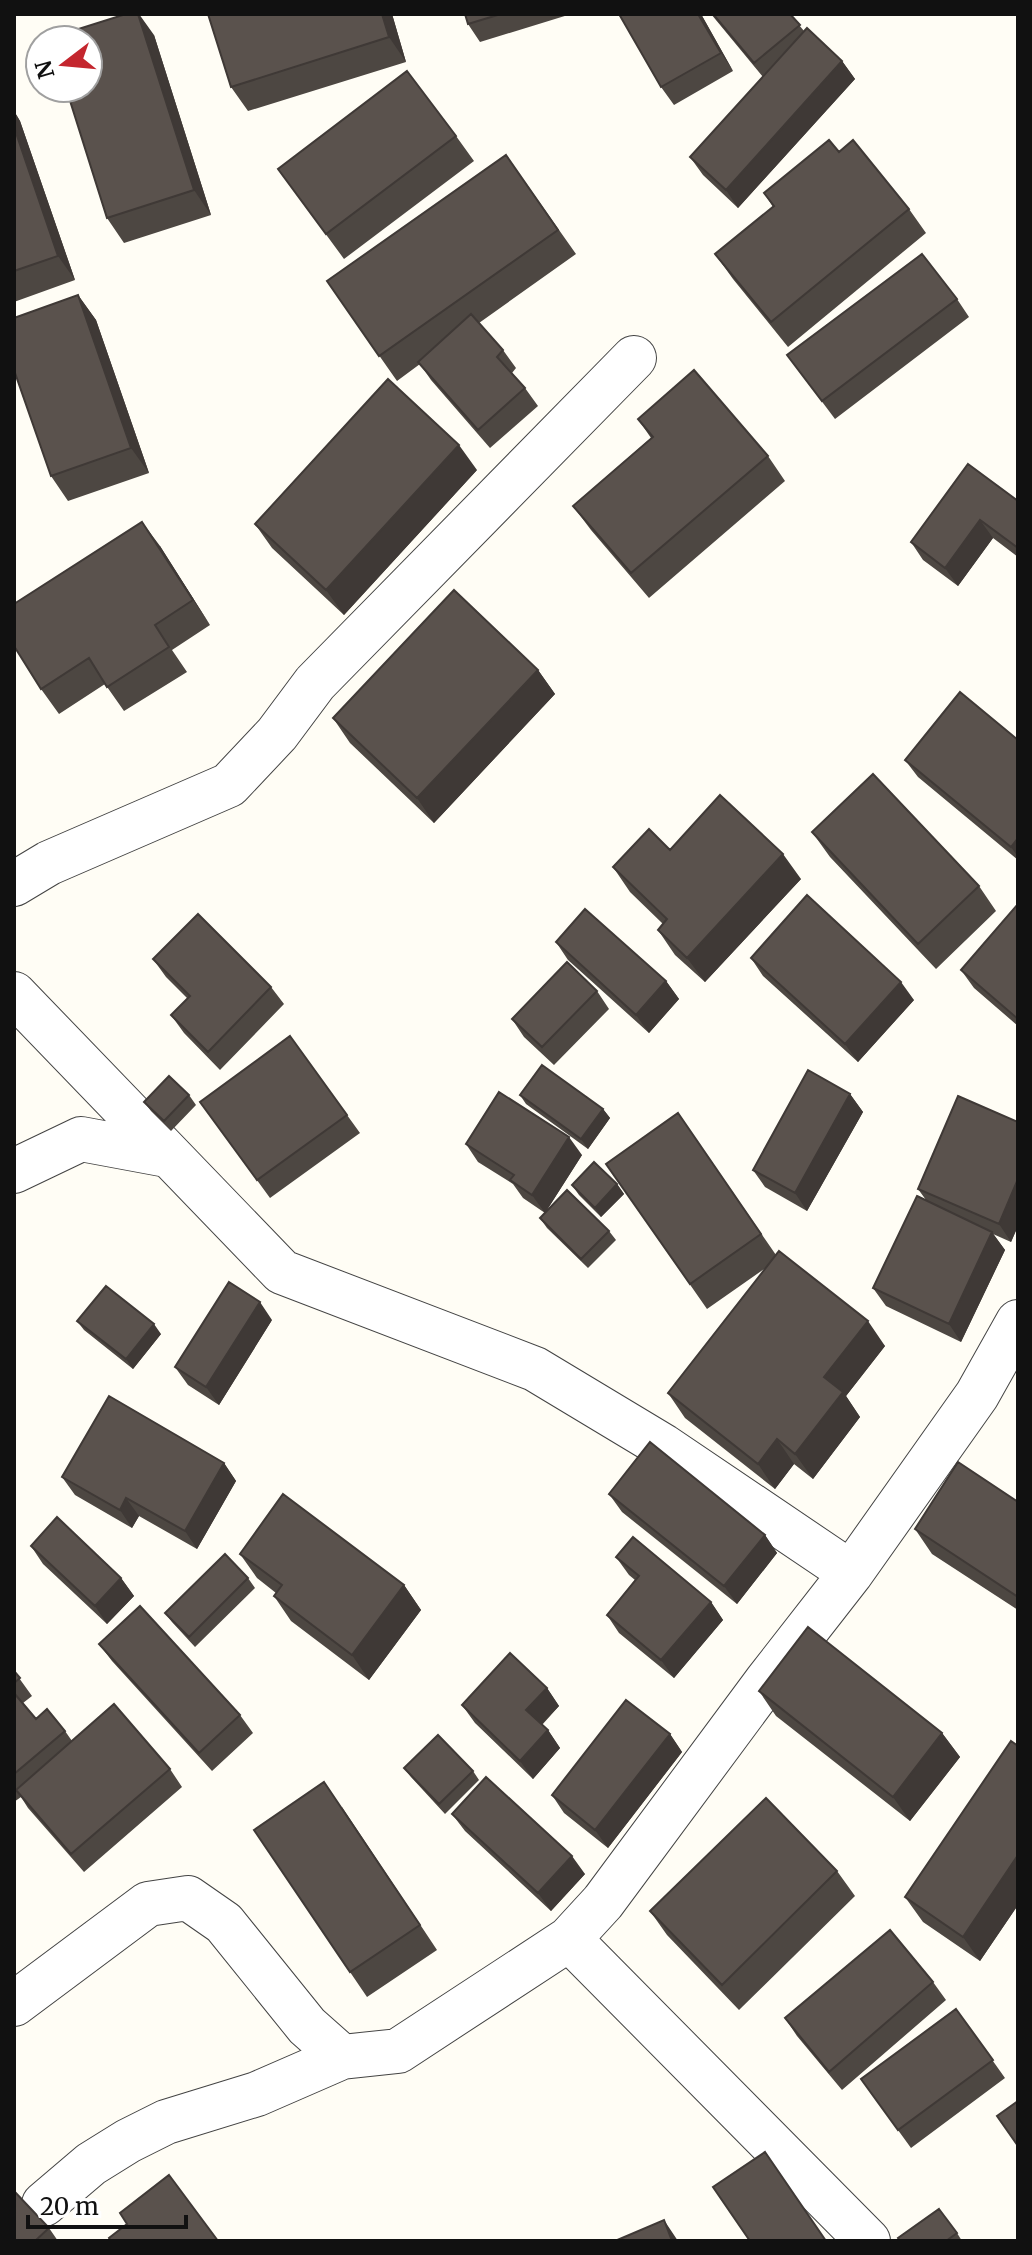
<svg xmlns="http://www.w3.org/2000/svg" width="1032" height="2255" viewBox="0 0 1032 2255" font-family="Merriweather,serif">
<rect width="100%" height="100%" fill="#fffdf5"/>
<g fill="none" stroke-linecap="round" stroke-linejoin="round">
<!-- minor casing -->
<g stroke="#444" stroke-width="46">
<path id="minor" d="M14,884L49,863L229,785L277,734L315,683L634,358
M14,994L282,1272L535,1369L663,1446L851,1573
M14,1171L81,1139L167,1155
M14,2004L148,1904L188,1898L224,1923L307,2026L342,2057L398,2051L569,1939
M44,2204L91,2164L128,2141L166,2122L257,2094L342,2057
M868,2241L569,1939L603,1902L766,1682L851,1573L977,1395L1018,1322"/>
</g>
<!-- minor -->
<use href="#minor" stroke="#fff" stroke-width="44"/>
</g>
<!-- wall -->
<path fill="#4d4742" d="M392,14L406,62L248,111L231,87Z
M465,14H568V15L480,42L468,24Z
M619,14H701L733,71L674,105L661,87Z
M711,14H790L804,31L842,61L855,79L738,208L703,175L690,157L763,77Z
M154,35L211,215L124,243L107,218Z
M14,111L20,121L75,280L14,302Z
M456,136L474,161L344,259L278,169Z
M839,152L909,209L926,233L788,347L733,279L715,254L773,207L764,193Z
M506,155L576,254L479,323L503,350L516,368L512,373L525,388L538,406L490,448L431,380L420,364L397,381L327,281Z
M78,295L96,320L149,473L68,501L51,476Z
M957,299L969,317L835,419L787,355Z
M638,419L768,456L785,481L649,598L591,530L573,506L651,438Z
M477,470L344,615L272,548L255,524Z
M1018,501V557L993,538L958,586L923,560L911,542Z
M160,546L210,625L172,650L187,672L124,711L105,684L59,714L41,689Z
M538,670L555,694L434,823L350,743L333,718Z
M1018,740V860L918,777L905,760Z
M812,832L979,886L996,911L936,969L830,857Z
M670,850L801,879L705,982L675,955L658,930L663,924L630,892L613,867Z
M1018,904V1026L974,988L961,970Z
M556,942L666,981L679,999L649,1033L568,960Z
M751,958L914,1000L858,1062L763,976Z
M153,959L271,987L284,1004L220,1070L184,1033L171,1015L188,999L166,977Z
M597,991L609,1009L554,1065L524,1037L512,1019Z
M290,1036L360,1133L270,1198L200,1102Z
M850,1094L863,1112L807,1211L765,1187L753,1170Z
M189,1095L196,1105L171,1131L151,1111L144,1102Z
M520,1095L603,1109L610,1118L588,1149L526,1104Z
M678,1113L776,1255L885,1346L846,1396L860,1417L813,1479L794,1464L775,1489L685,1418L668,1393L767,1267L707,1309L606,1164Z
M1018,1122V1226L1011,1242L993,1234L1005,1250L961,1342L886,1306L873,1288L926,1200L918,1189Z
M466,1144L582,1155L545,1213L523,1198L513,1184L478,1162Z
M617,1184L624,1194L601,1217L579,1195L572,1185Z
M540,1218L609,1231L616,1240L588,1268L547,1228Z
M272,1320L219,1405L188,1385L175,1367Z
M77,1321L161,1334L133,1369L84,1330Z
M224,1463L236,1481L197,1549L139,1516L132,1528L75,1495L62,1477Z
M609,1494L765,1535L777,1553L737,1604L622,1512Z
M1018,1502V1610L932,1554L915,1529Z
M31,1546L121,1578L134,1596L107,1624L43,1564Z
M240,1554L404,1585L421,1610L369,1680L291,1621L274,1596L276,1593L257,1578Z
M616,1557L711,1602L723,1620L674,1678L619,1633L607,1615L635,1580L629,1575Z
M248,1578L255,1588L195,1647L172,1622L165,1613Z
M99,1644L240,1715L253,1733L212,1771L112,1661Z
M14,1671L32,1696L23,1703L36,1719L65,1731L72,1741L170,1769L182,1787L84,1872L28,1808L21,1797L14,1802Z
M547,1688L559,1706L542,1725L548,1730L560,1748L533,1779L475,1723L462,1705Z
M759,1691L942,1733L960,1757L910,1821L776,1716Z
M670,1734L682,1752L608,1848L564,1813L552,1795Z
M1018,1746V1905L980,1961L923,1922L905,1897Z
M404,1768L473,1771L479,1780L445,1814L411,1777Z
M342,1807L437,1950L367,1997L350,1972Z
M452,1814L585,1874L551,1911L465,1831Z
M837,1871L855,1896L739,2010L667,1935L650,1911Z
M933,1982L946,2000L842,2090L797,2036L785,2018Z
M956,2009L1005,2078L911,2148L861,2079Z
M49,2228L58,2241H14Z
M957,2233L962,2241H900Z"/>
<!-- shaded-wall -->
<path fill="#3f3936" d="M138,14H139L154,35L211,215L194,190Z
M382,14H392L406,62L389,37Z
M698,14H701L733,71L721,53Z
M842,61L855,79L738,208L726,190Z
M14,111L20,121L75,280L58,256L14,127Z
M78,295L96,320L149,473L131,448Z
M459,445L477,470L344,615L326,590Z
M980,520L993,538L958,586L945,568Z
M142,522L160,546L210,625L193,600Z
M538,670L555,694L434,823L417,798Z
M1018,838V857L1011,847Z
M783,854L801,879L705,982L687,958Z
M666,981L679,999L649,1033L636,1015Z
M901,982L914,1000L858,1062L845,1044Z
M850,1094L863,1112L807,1211L795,1193Z
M603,1109L610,1118L588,1149L581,1139Z
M569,1137L582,1155L545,1213L532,1195Z
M1018,1179V1226L1011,1242L999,1224Z
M617,1184L624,1194L601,1217L595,1208Z
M992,1232L1005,1250L961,1342L949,1324Z
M260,1302L272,1320L219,1405L206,1387Z
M868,1321L885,1346L846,1396L860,1417L813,1479L795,1454L824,1377Z
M154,1324L161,1334L133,1369L126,1359Z
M777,1439L794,1464L775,1489L758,1464Z
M224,1463L236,1481L197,1549L185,1531Z
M126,1498L139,1516L132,1528L120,1510Z
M765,1535L777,1553L737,1604L724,1586Z
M121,1578L134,1596L107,1624L95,1606Z
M404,1585L421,1610L369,1680L352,1655Z
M711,1602L723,1620L674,1678L661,1660Z
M547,1688L559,1706L538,1728L526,1710Z
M548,1730L560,1748L533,1779L520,1761Z
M942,1733L960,1757L910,1821L893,1797Z
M670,1734L682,1752L608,1848L595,1830Z
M1018,1855V1905L980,1961L963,1937Z
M572,1856L585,1874L551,1911L538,1893Z
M664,2220L678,2241H672Z"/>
<!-- building -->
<path fill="#5a524d" stroke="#3f3936" stroke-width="2" d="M126,14H138L194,190L107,218L66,88H88V40H50V38Z
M208,14H382L389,37L231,87Z
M465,14H501L468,24Z
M619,14H698L721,53L661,87Z
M713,14H790L800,25L754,63Z
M807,28L842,61L726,190L690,157Z
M407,71L456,136L326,234L278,169Z
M14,127L58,256L14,271Z
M829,140L839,152L853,140L909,209L771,322L715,254L774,206L764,193Z
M506,155L558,230L379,356L327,281Z
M922,254L957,299L822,401L787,355Z
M78,295L131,448L51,476L14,370V318Z
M471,314L503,350L497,357L525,388L478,430L418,362Z
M694,370L768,456L631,573L573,506L653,437L638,419Z
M388,379L459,445L326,590L255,524Z
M968,464L1018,501V548L980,520L945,568L911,542Z
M142,522L193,600L155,625L169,647L107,687L89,658L41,689L14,646V604Z
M454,590L538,670L417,798L333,718Z
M960,692L1018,740V838L1011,847L905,760Z
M873,774L979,886L918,944L812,832Z
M720,795L783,854L687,958L658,930L667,919L613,867L649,829L670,850Z
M807,895L901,982L845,1044L751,958Z
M1018,904V1019L961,970Z
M585,909L666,981L636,1015L556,942Z
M198,914L271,987L208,1052L171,1015L190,996L153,959Z
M567,962L597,991L542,1047L512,1019Z
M290,1036L347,1115L257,1180L200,1102Z
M542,1065L603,1109L581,1139L520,1095Z
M808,1070L850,1094L795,1193L753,1170Z
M169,1076L189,1095L164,1121L144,1102Z
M499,1092L569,1137L532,1195L510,1180L514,1175L466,1144Z
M958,1096L1018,1122V1179L999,1224L918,1189Z
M678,1113L761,1234L690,1284L606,1164Z
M594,1162L617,1184L595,1208L572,1185Z
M567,1190L609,1231L581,1259L540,1218Z
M917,1196L992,1232L949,1324L873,1288Z
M779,1251L868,1321L824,1377L843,1392L795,1454L777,1439L758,1464L668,1393Z
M229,1282L260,1302L206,1387L175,1367Z
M106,1286L154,1324L126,1359L77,1321Z
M109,1396L224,1463L185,1531L126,1498L120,1510L62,1477Z
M650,1442L765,1535L724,1586L609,1494Z
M958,1462L1018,1502V1597L915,1529Z
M283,1494L404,1585L352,1655L274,1596L282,1585L240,1554Z
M57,1517L121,1578L95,1606L31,1546Z
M633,1537L711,1602L661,1660L607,1615L639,1576L616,1557Z
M225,1554L248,1578L189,1637L165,1613Z
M140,1606L240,1715L199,1753L99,1644Z
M808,1627L942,1733L893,1797L759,1691Z
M510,1653L547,1688L526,1710L548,1730L520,1761L462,1705Z
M14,1671L20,1678L14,1683Z
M14,1693L36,1719L47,1709L65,1731L14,1774Z
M626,1700L670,1734L595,1830L552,1795Z
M114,1704L170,1769L71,1854L16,1790Z
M438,1735L473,1771L439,1804L404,1768Z
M1011,1741L1018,1746V1855L963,1937L905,1897Z
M486,1777L572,1856L538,1893L452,1814Z
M324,1782L420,1925L350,1972L254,1830Z
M766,1798L837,1871L722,1985L650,1911Z
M890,1930L933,1982L829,2072L785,2018Z
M956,2009L993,2060L898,2130L861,2079Z
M1018,2101V2146L997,2116Z
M765,2152L826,2241H750L713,2187Z
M169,2175L218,2241H111L109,2238L127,2224L120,2213Z
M14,2191L49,2228L35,2241H14Z
M939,2209L957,2233L946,2241H900L898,2238Z
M664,2220L672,2241H615Z"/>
<!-- border -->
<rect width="1032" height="2255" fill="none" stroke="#111111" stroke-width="32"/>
<!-- north arrow -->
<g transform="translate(64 64) rotate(254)"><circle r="38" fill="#ffffff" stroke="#a0a0a0" stroke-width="2"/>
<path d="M0-6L14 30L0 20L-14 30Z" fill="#c4262e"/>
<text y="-12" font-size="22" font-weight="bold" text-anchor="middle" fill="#111111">N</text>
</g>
<!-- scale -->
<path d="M28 2215v12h158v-12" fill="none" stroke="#111111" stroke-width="4"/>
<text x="40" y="2215" font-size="24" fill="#111111" stroke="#ffffff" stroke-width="6" paint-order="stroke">20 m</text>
</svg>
